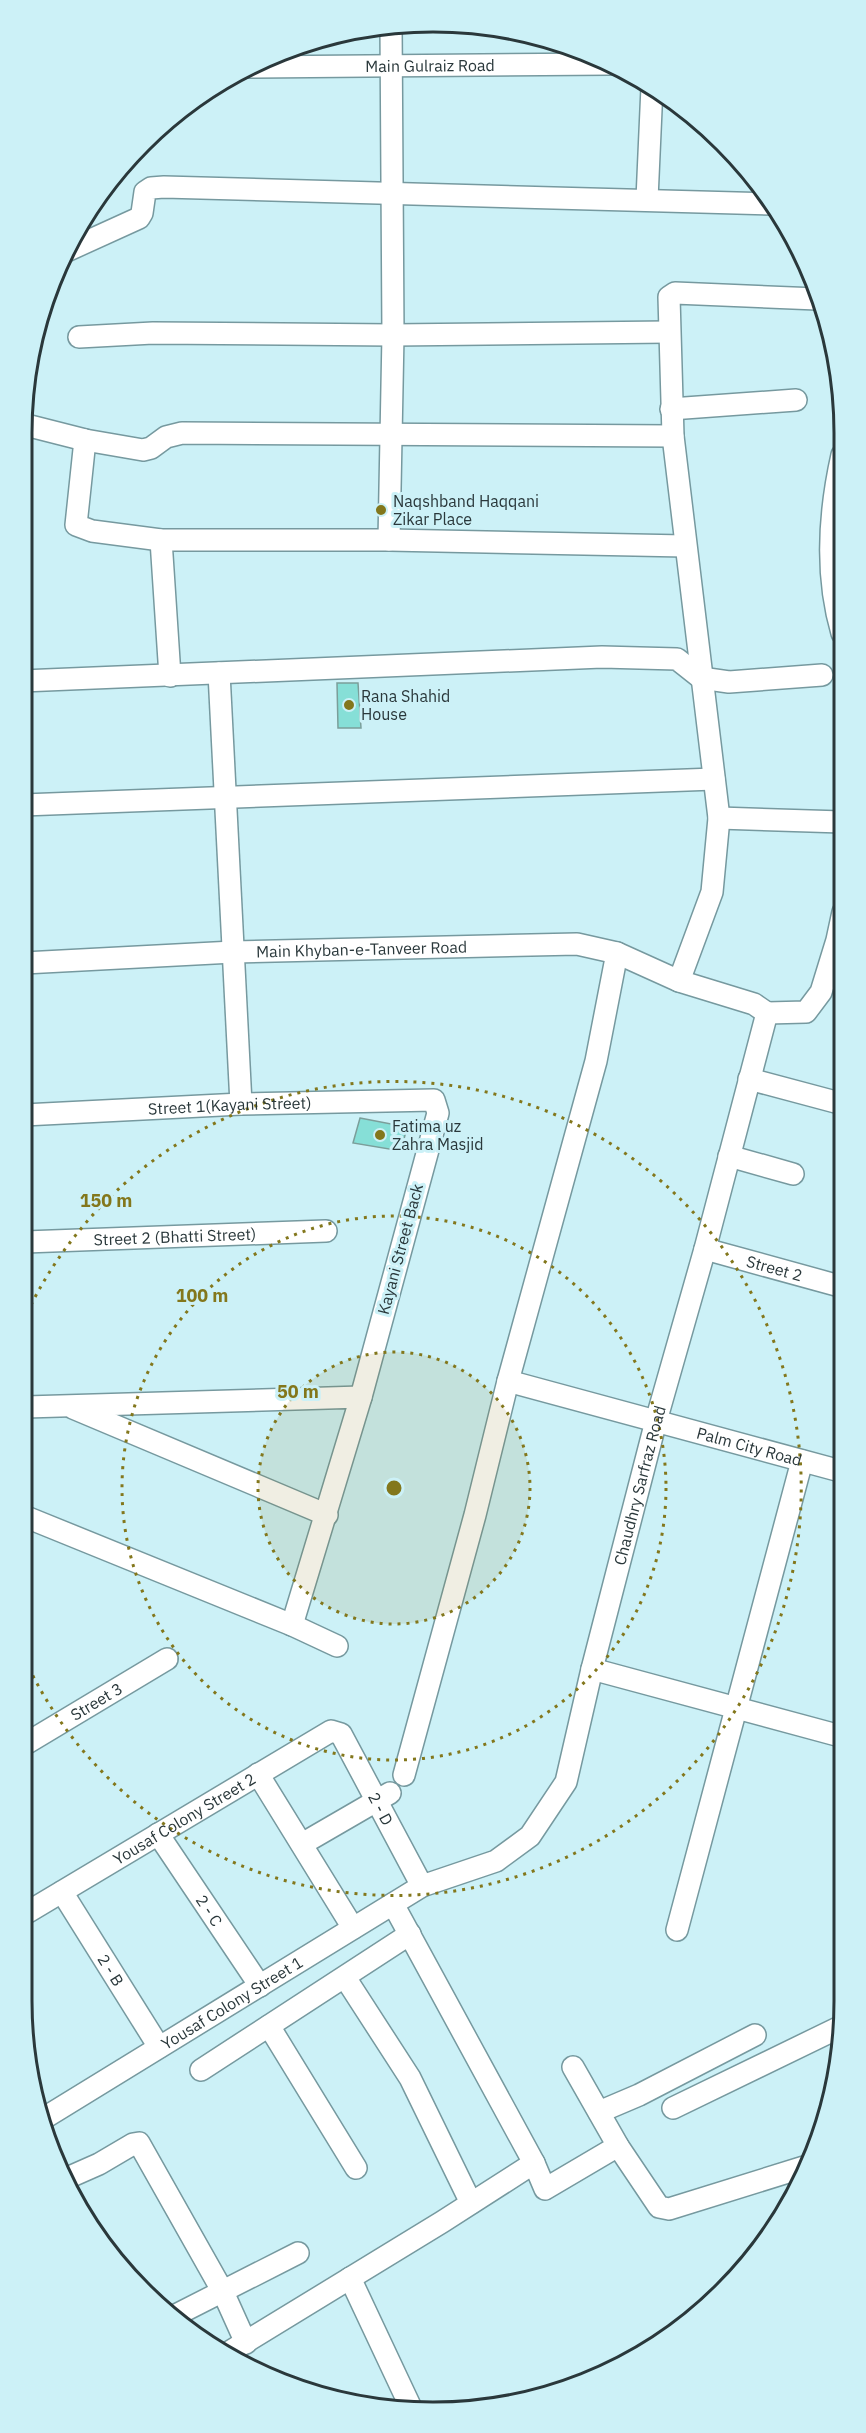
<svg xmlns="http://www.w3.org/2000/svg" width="866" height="2433" viewBox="0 0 866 2433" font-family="'IBM Plex Sans',sans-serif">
<rect width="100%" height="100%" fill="#ccf1f7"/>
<!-- building -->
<path fill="#86dfd7" stroke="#7b9e9a" stroke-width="1.5" d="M337,683H358L361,728H338Z
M360,1118L407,1127L401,1151L353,1143Z"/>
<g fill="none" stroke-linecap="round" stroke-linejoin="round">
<!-- street casing -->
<g stroke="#76999f" stroke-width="24">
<g id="street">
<path id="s1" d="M248,67L610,64"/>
<path d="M647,199L652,87"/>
<path d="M62,253L139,218L142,213L145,192L151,188L164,187L771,204"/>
<path d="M79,337L153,333L393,335L669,332"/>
<path d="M671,409L796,400"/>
<path d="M22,424L85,440L143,450L151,448L166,437L182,433L673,436"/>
<path d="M85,440L76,525L92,531L161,540H389L685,546"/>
<path d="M842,455C829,513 825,575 842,633"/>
<path d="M161,540L170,676"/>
<path d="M389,540L393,335L391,24"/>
<path d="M219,673L241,1104"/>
<path d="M22,681L602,657L677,659L701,678L729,682L822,675"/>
<path d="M23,805L714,779"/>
<path d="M719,818L842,822"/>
<path id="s2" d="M24,963L233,952L577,944L617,953L679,981L754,1004L767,1013"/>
<path d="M679,981L712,892L719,818L673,436L669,297L675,293L817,299"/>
<path d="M767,1013L806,1012L821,992L837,940L843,912"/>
<path d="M749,1079L843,1104"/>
<path id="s3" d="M24,1115L241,1104L434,1100L438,1113L361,1397"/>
<path d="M729,1156L793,1174"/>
<path id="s4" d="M25,1242L326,1231"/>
<path id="s5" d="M705,1249L843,1287"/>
<path id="s6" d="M508,1381L844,1472"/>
<path d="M26,1407L361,1397L292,1625"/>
<path d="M73,1408L327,1515"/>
<path d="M26,1517L292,1625L337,1646"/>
<path d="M592,1669L844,1737"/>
<path id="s7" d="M27,1743L167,1659"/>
<path d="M258,1774L353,1928"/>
<path d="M404,1775L475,1515L508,1381L596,1061L617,953"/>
<path id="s8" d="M158,1834L260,1986"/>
<path d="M302,1844L390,1793"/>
<path id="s9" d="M62,1892L159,2047"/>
<path d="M393,1904L534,2163L545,2189L618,2146"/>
<path id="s10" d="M28,1912L331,1731L341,1734L422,1886"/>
<path d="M677,1930L802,1461"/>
<path d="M346,1979L410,2078L471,2203"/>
<path d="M269,2026L356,2168"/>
<path d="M573,2067L618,2146L659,2207L669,2209L804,2167"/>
<path d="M201,2070L410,1934"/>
<path d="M673,2108L842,2026"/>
<path d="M599,2112L639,2095L755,2035"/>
<path id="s11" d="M41,2120L422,1886L496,1861L530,1836L566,1782L592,1669L656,1421L705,1249L767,1013"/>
<path d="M65,2179L99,2164L133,2144L139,2143L223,2292L246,2343"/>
<path d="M350,2278L412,2410"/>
<path d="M172,2317L298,2253"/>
<path d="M226,2354L442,2222L534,2163"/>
</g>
</g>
<!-- street -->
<use href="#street" stroke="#fff" stroke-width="21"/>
</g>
<!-- distance rings -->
<circle cx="394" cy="1488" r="136" fill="#83771c" fill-opacity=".12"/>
<g fill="none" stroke="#83771c" stroke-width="3" stroke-dasharray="3 6">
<circle cx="394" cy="1488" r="136"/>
<circle cx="394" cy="1488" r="272"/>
<path d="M27 1313A407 407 0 1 1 28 1666"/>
</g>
<!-- markers -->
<g fill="#83771c" stroke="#ccf1f7" stroke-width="2">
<circle cx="381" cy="510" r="6"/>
<circle cx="349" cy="705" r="6"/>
<circle cx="380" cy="1135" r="6"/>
</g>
<g text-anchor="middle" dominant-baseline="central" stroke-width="6" stroke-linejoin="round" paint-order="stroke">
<!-- street labels -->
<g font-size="16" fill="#2a383b" stroke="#ccf1f7">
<text stroke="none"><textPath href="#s1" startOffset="182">Main Gulraiz Road</textPath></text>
<text stroke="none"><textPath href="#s2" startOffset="338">Main Khyban-e-Tanveer Road</textPath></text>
<text stroke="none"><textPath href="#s3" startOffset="206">Street 1(Kayani Street)</textPath></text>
<text stroke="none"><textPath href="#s4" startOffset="150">Street 2 (Bhatti Street)</textPath></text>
<text transform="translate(400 1249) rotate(-75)">Kayani Street Back</text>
<text stroke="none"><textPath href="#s5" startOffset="72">Street 2</textPath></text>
<text stroke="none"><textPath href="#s6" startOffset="250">Palm City Road</textPath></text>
<text stroke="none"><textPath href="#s11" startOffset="938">Chaudhry Sarfraz Road</textPath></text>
<text stroke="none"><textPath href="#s7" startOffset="81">Street 3</textPath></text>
<text stroke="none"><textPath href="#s10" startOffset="448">2 - D</textPath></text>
<text stroke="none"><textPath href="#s10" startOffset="182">Yousaf Colony Street 2</textPath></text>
<text stroke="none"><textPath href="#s8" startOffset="92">2 - C</textPath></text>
<text stroke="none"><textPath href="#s9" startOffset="92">2 - B</textPath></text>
<text stroke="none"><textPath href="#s11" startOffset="224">Yousaf Colony Street 1</textPath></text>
</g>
<!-- poi labels -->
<g font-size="16" fill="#2a383b" stroke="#ccf1f7" text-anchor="start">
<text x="393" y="501">Naqshband Haqqani<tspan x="393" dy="18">Zikar Place</tspan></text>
<text x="361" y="696">Rana Shahid<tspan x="361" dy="18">House</tspan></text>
<text x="392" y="1126">Fatima uz<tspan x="392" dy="18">Zahra Masjid</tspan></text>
</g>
</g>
<!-- crop -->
<path d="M0 0H866V2433H0ZM433 32H433A401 401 0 0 1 834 433V2001A401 401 0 0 1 433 2402H433A401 401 0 0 1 32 2001V433A401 401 0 0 1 433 32Z" fill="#ccf1f7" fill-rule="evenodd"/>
<path fill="none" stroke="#2a383b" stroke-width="3" d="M433 32H433A401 401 0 0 1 834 433V2001A401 401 0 0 1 433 2402H433A401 401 0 0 1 32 2001V433A401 401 0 0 1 433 32Z"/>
<circle cx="394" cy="1488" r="9" fill="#83771c" stroke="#ccf1f7" stroke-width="3"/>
<g font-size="18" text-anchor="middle" font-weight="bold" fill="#83771c" stroke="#ccf1f7" stroke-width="6" stroke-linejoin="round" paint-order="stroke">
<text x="106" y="1207">150 m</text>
<text x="202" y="1302">100 m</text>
<text x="298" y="1398">50 m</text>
</g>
</svg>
